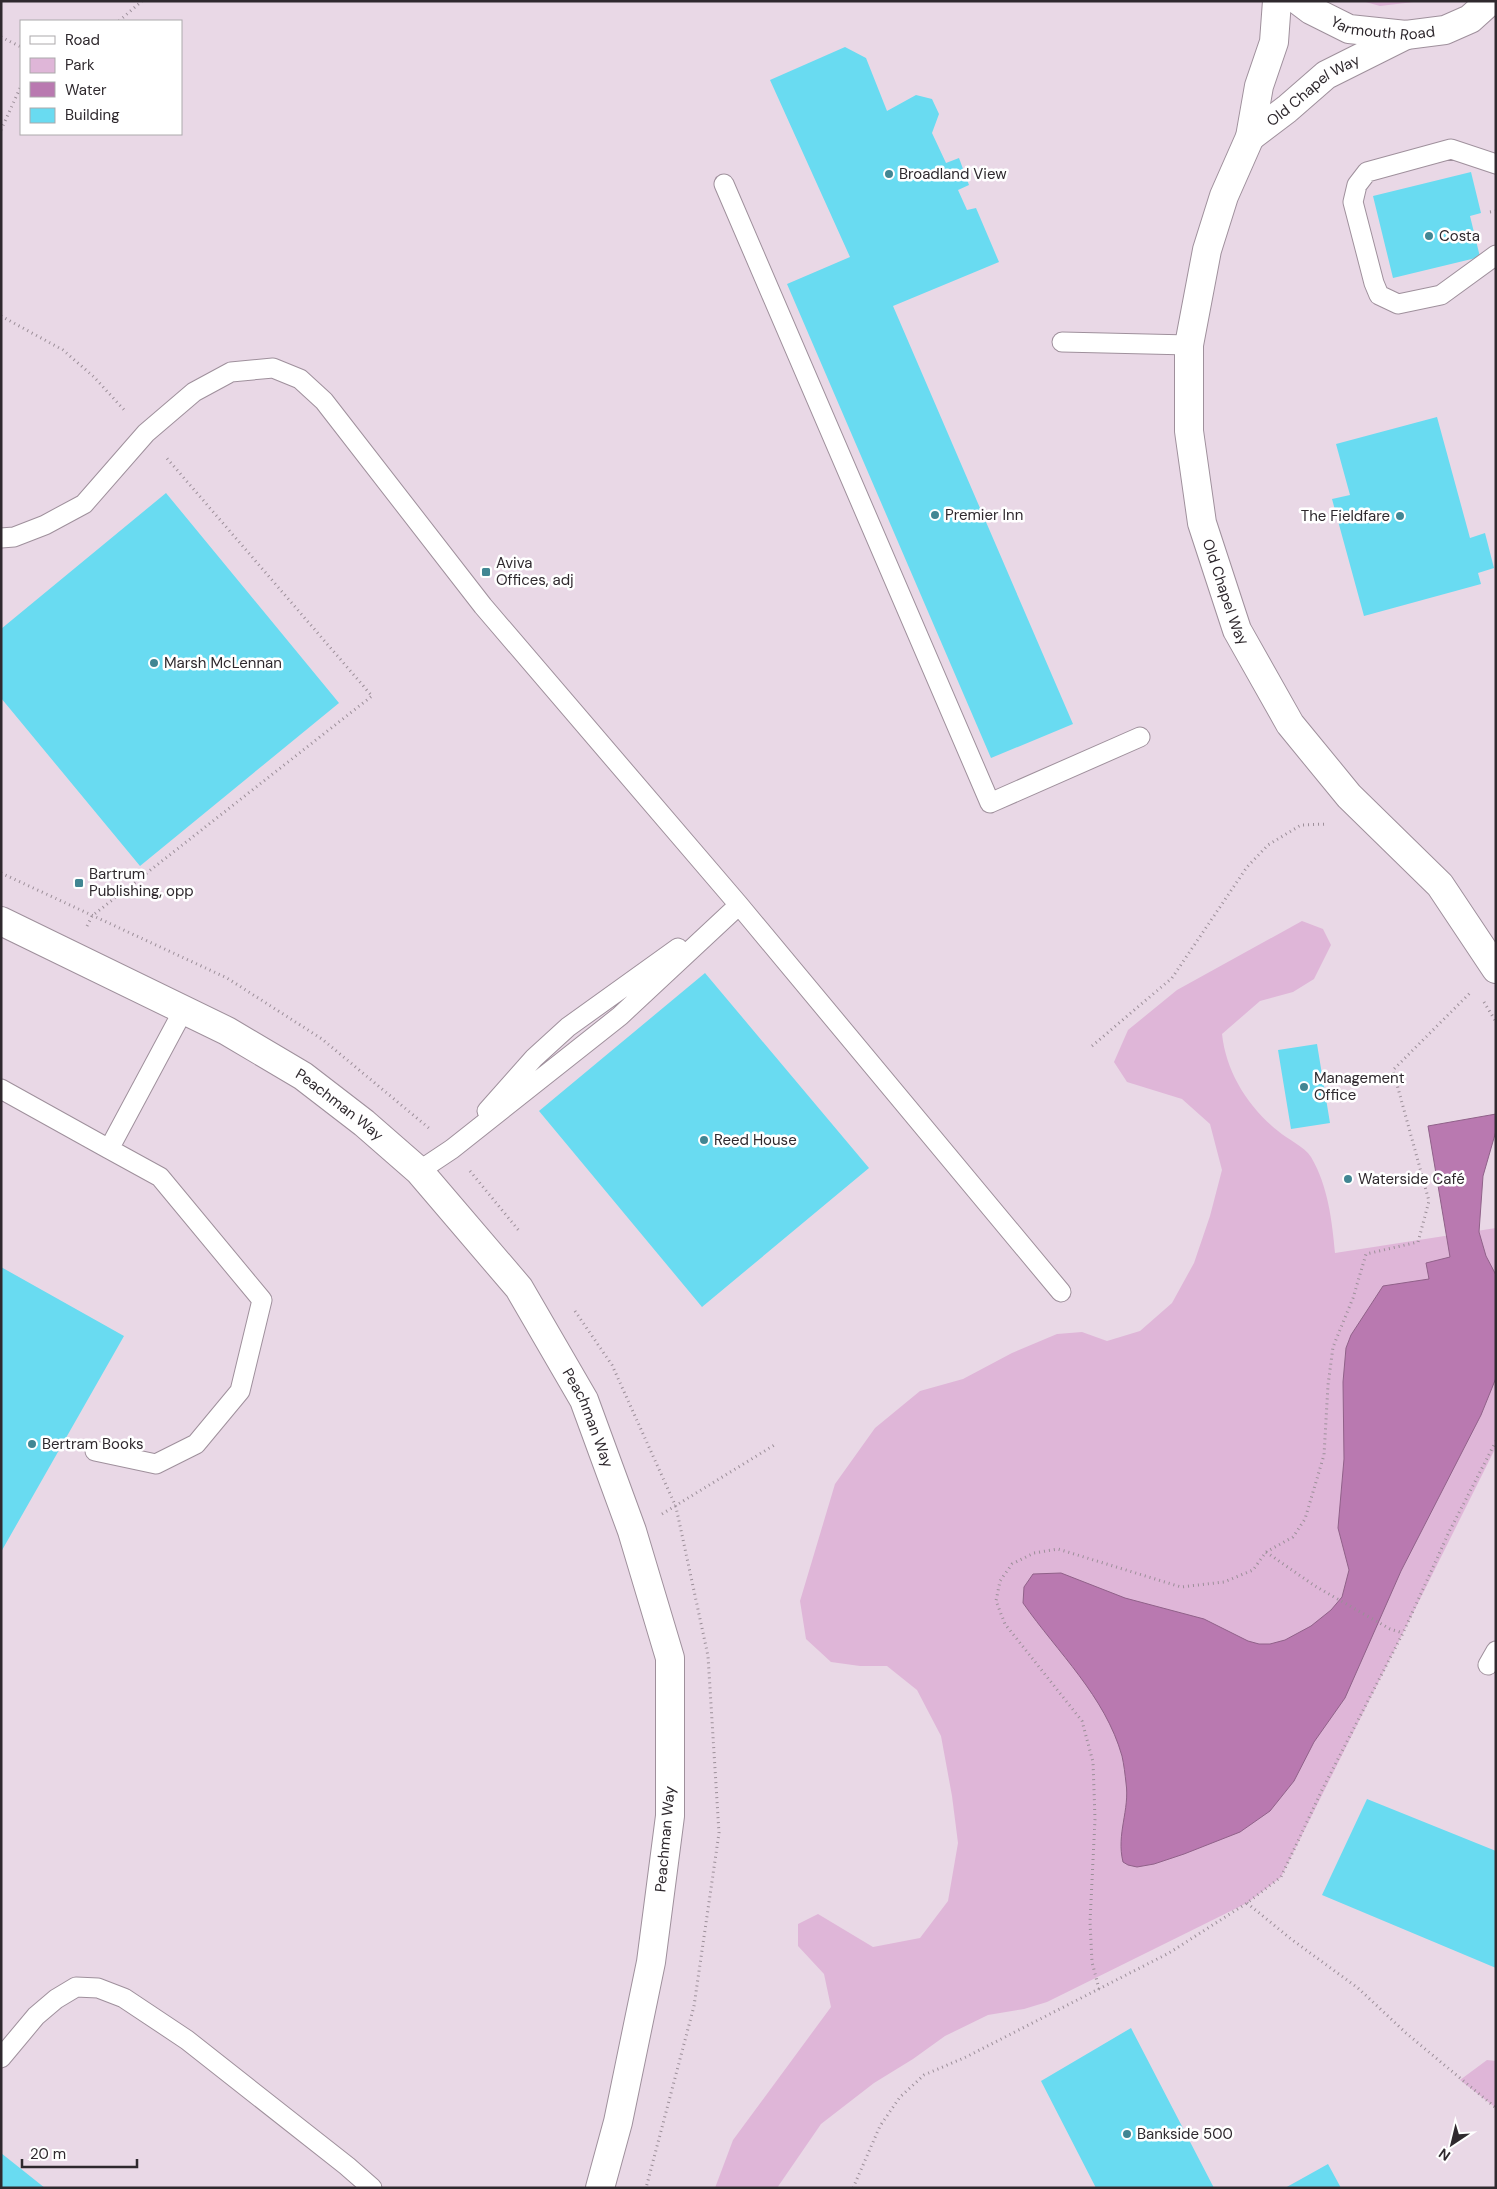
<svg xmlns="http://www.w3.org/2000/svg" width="1497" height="2189" viewBox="0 0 1497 2189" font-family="'DM Sans',sans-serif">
<rect width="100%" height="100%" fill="#e9d8e6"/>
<!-- green -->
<path fill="#dfb6d8" d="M1362,1H1422L1380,6Z
M1302,921L1323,929L1331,945L1314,979L1293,992L1260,1001L1222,1034C1226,1072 1248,1107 1278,1131C1287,1139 1305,1147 1311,1157C1328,1186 1332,1220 1335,1253L1496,1228V1447L1281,1877L1247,1903L1047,2002L1024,2009L988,2015L945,2036L913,2059L874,2083L821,2124L777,2188H715L733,2140L831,2007L824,1974L798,1946V1924L818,1914L873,1947L920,1938L948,1901L958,1843L952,1796L941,1736L917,1690L887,1666H860L831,1662L806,1639L800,1601L835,1484L875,1428L920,1391L963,1379L1012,1353L1057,1334L1082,1332L1107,1341L1140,1331L1172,1303L1194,1263L1210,1216L1222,1170L1210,1124L1182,1099L1127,1082L1114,1062L1128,1030L1177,990Z
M1487,2060L1496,2061V2108L1460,2080Z"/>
<!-- water -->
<path fill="#b979b0" stroke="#906189" d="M1496,1114V1131L1483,1176L1479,1232L1486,1256L1496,1275V1378L1481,1415L1401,1571L1345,1698L1314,1742L1294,1781L1270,1811L1240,1832L1184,1854L1154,1864L1137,1867L1128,1865L1123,1862C1116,1834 1130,1810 1126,1783C1125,1774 1124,1765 1122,1756C1105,1696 1058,1653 1023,1603L1024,1587L1033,1574L1061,1573L1125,1598L1204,1619L1248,1641L1259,1644H1270L1285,1640L1311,1626L1331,1610L1342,1597L1349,1570L1338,1528L1344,1459L1343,1382L1346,1348L1351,1335L1383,1286L1429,1279L1426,1263L1450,1257L1428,1126Z"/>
<!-- building -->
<path fill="#69dbf1" d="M845,47L866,58L887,111L916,95L932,99L939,114L932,133L946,163L959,158L969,185L958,190L967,210L976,208L999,262L893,306L1073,724L991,758L787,284L850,257L770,80Z
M1471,172L1481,213L1470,216L1480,257L1393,278L1373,196Z
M1437,417L1470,538L1485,533L1494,568L1478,573L1481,584L1364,616L1332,499L1350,495L1336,444Z
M166,493L339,703L140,866L1,698V629Z
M705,973L869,1168L702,1307L539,1111Z
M1317,1044L1330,1123L1291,1129L1278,1050Z
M1,1267L124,1336L1,1552Z
M1367,1799L1496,1851V1968L1322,1895Z
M1131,2028L1214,2188H1096L1041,2081Z
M1,2153L45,2188H1Z
M1328,2164L1341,2188H1285Z"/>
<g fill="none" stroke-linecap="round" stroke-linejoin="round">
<!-- lane casing -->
<g stroke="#9f909c" stroke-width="21">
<path id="lane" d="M1496,164L1451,149L1367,172L1357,185L1353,202L1374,283L1379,295L1398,304L1441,295L1496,255
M724,184L990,803L1140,737
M1062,342L1189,345
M1,538L14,537L45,525L84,504L146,433L194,392L231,372L273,368L300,379L324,401L483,606L739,905L1061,1292
M1,1089L109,1149L184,1009
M487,1111L534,1058L568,1027L678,948
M419,1171L452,1149L620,1016L739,905
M95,1451L156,1464L196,1444L240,1391L262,1300L160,1177L109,1149
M1488,1665L1496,1651
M1,2058L36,2016L56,1999L76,1987L98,1988L124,1998L187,2040L347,2166L372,2188"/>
</g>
<!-- street casing -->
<g stroke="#9f909c" stroke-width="30">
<g id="street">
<path id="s1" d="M1277,1L1274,42L1259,86L1250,137L1224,196L1207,250L1189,345V431L1202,523L1237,630L1290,724L1349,796L1440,885L1496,969"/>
<path id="s2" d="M1250,137L1287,109L1326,75L1406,35"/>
</g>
</g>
<!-- secondary casing -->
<g stroke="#9f909c" stroke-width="30">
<g id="secondary">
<path id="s3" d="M1,921L227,1031L303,1076L364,1123L419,1171L519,1288L584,1400L632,1531L670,1658V1816L651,1962L618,2122L600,2188"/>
</g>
</g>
<!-- highway casing -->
<g stroke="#9f909c" stroke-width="30">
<g id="highway">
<path id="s4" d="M1299,1L1311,10L1349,29L1406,35L1445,30L1470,19L1490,1"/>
</g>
</g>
<!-- path -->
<path stroke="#9c8f99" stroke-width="3" stroke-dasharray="1 4" stroke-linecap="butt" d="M119,21L142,1
M1,37L21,47
M1,130L21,86
M1490,212L1496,211
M1,316L63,350L94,377L126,412
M1,873L227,978L322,1039L430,1129
M87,926L92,916L372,696L165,456
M1484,1002L1496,1022
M1092,1046L1172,978L1247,867L1268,845L1301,825L1328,824
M470,1171L520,1232
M575,1311L612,1365L676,1507L708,1656L719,1833L694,2006L646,2188
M662,1514L776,1444
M1266,1552L1293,1537L1305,1519L1324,1455L1328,1385L1333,1347L1353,1298L1366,1254L1418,1242L1429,1201L1393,1070L1472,991
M1247,1903L1291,1939L1358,1988L1406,2033L1496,2108
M1099,1989L1092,1962L1090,1922L1095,1819L1093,1762L1082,1721L1005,1624L996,1601L1000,1581L1012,1564L1034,1553L1058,1549L1181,1587L1224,1582L1253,1570L1266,1552L1315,1586L1390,1629L1403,1633
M853,2188L880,2126L900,2097L924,2075L966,2057L1169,1953L1247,1903L1281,1877L1322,1790L1403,1633L1449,1532L1496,1441"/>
<!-- lane -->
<use href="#lane" stroke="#fff" stroke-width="19"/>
<!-- street -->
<use href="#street" stroke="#fff" stroke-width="28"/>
<!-- secondary -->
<use href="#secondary" stroke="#fff" stroke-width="28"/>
<!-- highway -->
<use href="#highway" stroke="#fff" stroke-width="28"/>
</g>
<!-- markers -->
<g fill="#418693" stroke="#fff" stroke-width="2">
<circle cx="889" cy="174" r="5"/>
<circle cx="1429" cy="236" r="5"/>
<circle cx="935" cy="515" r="5"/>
<circle cx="1400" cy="516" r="5"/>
<rect x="481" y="567" width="10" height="10" rx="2.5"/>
<circle cx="154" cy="663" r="5"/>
<rect x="74" y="878" width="10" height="10" rx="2.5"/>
<circle cx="1304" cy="1087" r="5"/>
<circle cx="704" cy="1140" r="5"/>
<circle cx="1348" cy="1179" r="5"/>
<circle cx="32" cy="1444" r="5"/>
<circle cx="1127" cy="2134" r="5"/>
</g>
<g text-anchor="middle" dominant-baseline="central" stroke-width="5" stroke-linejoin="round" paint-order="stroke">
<!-- street labels -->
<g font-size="15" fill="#2f292e" stroke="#fff">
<text stroke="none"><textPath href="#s4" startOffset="91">Yarmouth Road</textPath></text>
<text stroke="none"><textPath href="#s2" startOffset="79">Old Chapel Way</textPath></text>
<text stroke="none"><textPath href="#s1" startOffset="609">Old Chapel Way</textPath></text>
<text stroke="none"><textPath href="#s3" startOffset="386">Peachman Way</textPath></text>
<text stroke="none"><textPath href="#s3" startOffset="791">Peachman Way</textPath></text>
<text transform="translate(665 1839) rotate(-85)">Peachman Way</text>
</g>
<!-- poi labels -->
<g font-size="15" fill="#2f292e" stroke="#fff" text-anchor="start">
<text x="899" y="174">Broadland View</text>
<text x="1439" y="236">Costa</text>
<text x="945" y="515">Premier Inn</text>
<text x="1390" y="516" text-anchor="end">The Fieldfare</text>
<text x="496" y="563">Aviva<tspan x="496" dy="17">Offices, adj</tspan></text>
<text x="164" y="663">Marsh McLennan</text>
<text x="89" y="874">Bartrum<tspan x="89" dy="17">Publishing, opp</tspan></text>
<text x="1314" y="1078">Management<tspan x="1314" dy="17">Office</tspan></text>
<text x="714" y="1140">Reed House</text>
<text x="1358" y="1179">Waterside Café</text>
<text x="42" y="1444">Bertram Books</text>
<text x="1137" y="2134">Bankside 500</text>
</g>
</g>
<!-- border -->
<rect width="1497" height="2189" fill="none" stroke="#2f292e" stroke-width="5"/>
<!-- legend -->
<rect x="20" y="20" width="162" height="115" fill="#ffffff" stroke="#aca9ab"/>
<rect x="30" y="36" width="25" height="8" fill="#ffffff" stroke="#aca9ab"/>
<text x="65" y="45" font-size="15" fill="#2f292e">Road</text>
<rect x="30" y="58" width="25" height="15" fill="#dfb6d8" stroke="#aca9ab"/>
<text x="65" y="70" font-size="15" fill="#2f292e">Park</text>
<rect x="30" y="82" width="25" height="15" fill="#b979b0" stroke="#aca9ab"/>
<text x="65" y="95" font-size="15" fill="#2f292e">Water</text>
<rect x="30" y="108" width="25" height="15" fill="#69dbf1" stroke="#aca9ab"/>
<text x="65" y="120" font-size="15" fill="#2f292e">Building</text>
<!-- north arrow -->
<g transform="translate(1452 2144) rotate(215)" stroke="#ffffff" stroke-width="4" paint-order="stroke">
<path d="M0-4L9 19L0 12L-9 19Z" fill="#2f292e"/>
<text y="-8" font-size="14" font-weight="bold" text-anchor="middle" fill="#2f292e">N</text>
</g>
<!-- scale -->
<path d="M22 2159v8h115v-8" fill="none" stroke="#2f292e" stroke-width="2.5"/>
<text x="30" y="2159" font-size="15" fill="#2f292e" stroke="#ffffff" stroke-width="4" paint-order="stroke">20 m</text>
</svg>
